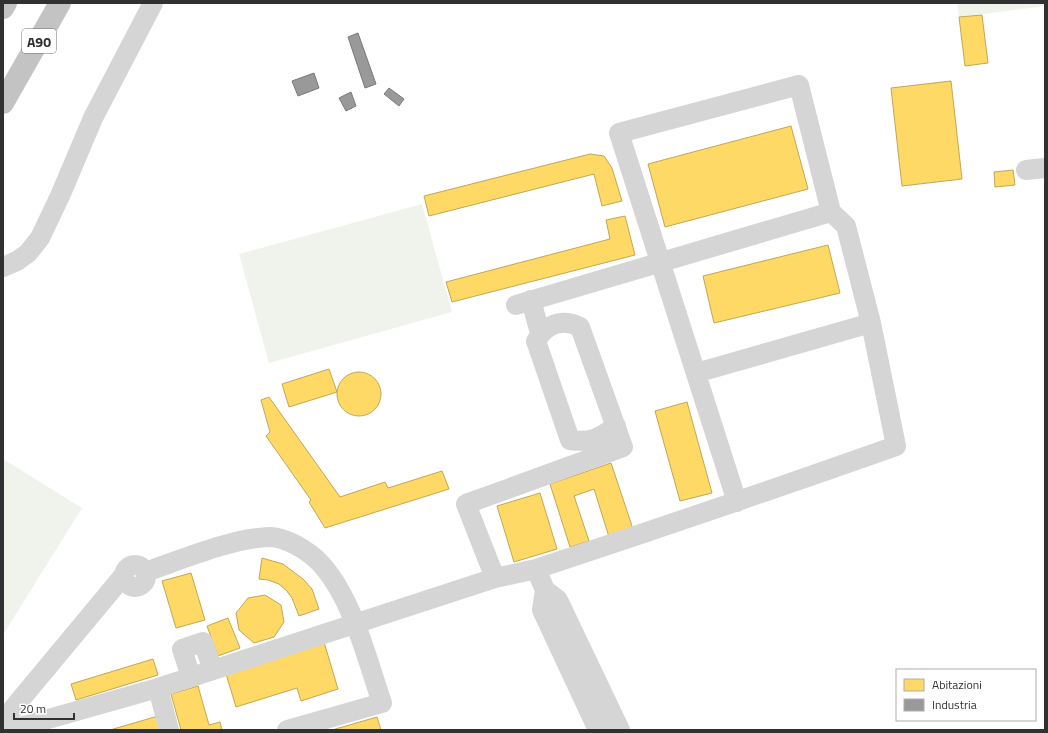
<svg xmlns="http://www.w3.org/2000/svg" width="1048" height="733" viewBox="0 0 1048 733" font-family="'Titillium Web',sans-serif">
<rect width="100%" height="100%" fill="#fff"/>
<!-- green -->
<path fill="#f0f3ec" d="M957,3H1045V6L959,17Z
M422,204L452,312L269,363L239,254Z
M3,459L82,508L3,635Z"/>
<!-- homes -->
<path fill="#ffd966" stroke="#c1a756" d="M982,15L988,63L965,66L959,17Z
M951,81L962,179L902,186L891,88Z
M791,126L808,189L665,227L648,164Z
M590,154L604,156L612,168L622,201L602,206L594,174L429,216L424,196Z
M1013,170L1015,185L995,187L994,172Z
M625,216L635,255L452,302L446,282L610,239L606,220Z
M828,245L840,293L714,323L703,276Z
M329,369L337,392L289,407L282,384Z
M337 394a22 22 0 1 1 44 0a22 22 0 1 1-44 0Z
M269,397L340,497L385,482L388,488L442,471L449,489L325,528L309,502L311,500L266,436L270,432L261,400Z
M687,402L712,493L680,501L655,411Z
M611,463L633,529L609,537L594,489L574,496L589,541L570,547L550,484Z
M540,493L557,549L514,562L497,506Z
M262,558L283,564L303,579L312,589L319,609L299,616L292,598L286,590L279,584L268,580L259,579Z
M191,573L205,620L176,628L162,581Z
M265,595L281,605L284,622L274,637L254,643L239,630L236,613L248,598Z
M228,618L240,648L218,656L207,626Z
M324,642L338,689L301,701L297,688L236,707L226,674Z
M153,659L158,675L76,700L71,684Z
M198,686L209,725L220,722L222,730H181L171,694Z
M158,716L162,730H110Z
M377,717L381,730H332Z"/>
<!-- industry -->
<path fill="#999" stroke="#7a7a7a" d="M358,33L376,84L365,88L348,37Z
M314,73L319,88L298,96L292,81Z
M389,88L404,99L399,106L384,94Z
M351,92L356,106L346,111L339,98Z"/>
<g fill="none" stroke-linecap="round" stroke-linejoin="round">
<!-- minor -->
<path stroke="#d5d5d5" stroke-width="20" d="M1026,170L1045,168
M3,267L17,261L28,253L40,238L60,196L93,118L153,3
M531,300L540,333
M516,305L831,212
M696,373L871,323
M124 576a11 11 0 1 1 22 0a11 11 0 1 1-22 0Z
M536,569C657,529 777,488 896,446L871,323L846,226L831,212L799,85L619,133L737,502
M145,572C181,560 232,538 270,537C279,537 288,541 296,545C305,550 315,557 322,565C353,600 367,659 382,703L287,730
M495,578L466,504L623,447L580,327C562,318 546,324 536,341L570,440C592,443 599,438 616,426
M545,590L558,600L620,730
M191,677L182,649L203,642L213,670
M158,688L169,730
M7,730L5,718L124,575
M9,730L158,688L495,578L536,569L545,590L542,610L598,730"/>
<!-- highway -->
<path stroke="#c3c3c3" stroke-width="22" d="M3,8L6,3
M3,103L60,3"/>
</g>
<g text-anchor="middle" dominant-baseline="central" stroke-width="4" stroke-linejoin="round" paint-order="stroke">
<!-- shield labels -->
<rect fill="#fff" stroke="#6f6f6f" stroke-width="1" x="22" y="29" width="34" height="24" rx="3"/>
<g font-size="14" font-weight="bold" fill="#313131">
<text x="39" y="41">A90</text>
</g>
</g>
<!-- border -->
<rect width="1048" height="733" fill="none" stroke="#313131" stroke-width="8"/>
<!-- legend -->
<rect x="896" y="669" width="140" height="52" fill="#ffffff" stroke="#adadad"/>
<rect x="904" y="679" width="20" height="12" fill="#ffd966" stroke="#adadad"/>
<text x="932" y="689" font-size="12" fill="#313131">Abitazioni</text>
<rect x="904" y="699" width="20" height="12" fill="#999999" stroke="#adadad"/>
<text x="932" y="709" font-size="12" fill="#313131">Industria</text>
<!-- scale -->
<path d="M14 713v6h60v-6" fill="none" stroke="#313131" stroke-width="2"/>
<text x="20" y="713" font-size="12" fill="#313131" stroke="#ffffff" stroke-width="3" paint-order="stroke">20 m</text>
</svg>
